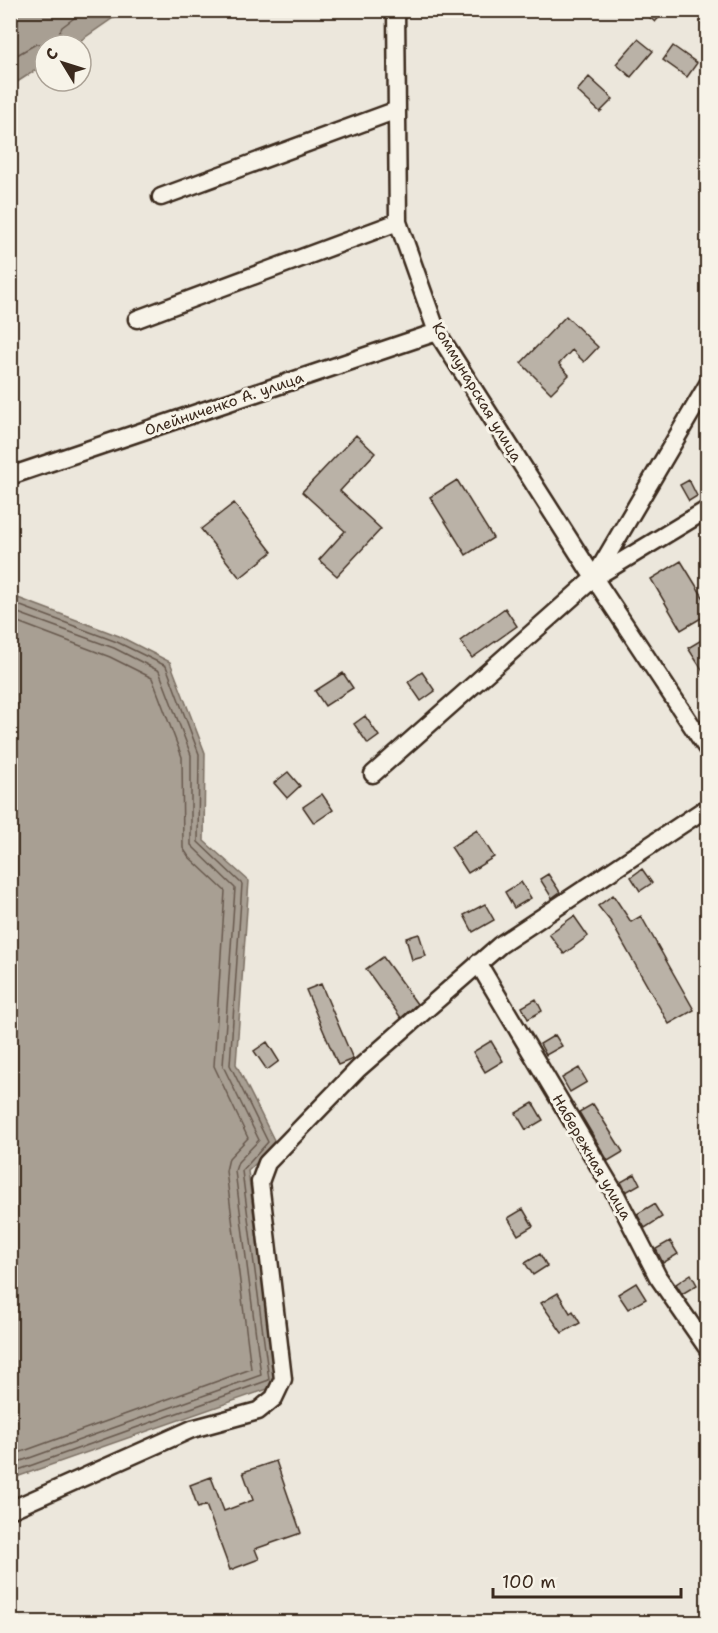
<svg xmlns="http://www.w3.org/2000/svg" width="718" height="1633" viewBox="0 0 718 1633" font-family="'Shantell Sans',sans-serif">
<rect width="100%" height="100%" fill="#ece7dc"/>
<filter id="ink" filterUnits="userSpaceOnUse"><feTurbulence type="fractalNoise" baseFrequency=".0167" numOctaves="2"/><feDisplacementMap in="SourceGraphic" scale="12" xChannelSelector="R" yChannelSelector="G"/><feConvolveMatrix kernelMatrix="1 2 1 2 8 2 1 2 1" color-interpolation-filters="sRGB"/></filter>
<g filter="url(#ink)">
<!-- water -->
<path fill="#a89f93" stroke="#7c7064" stroke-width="1.5" d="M11,10H123V11L74,45H45V64L11,86Z
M10,595L119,636L170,662L205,753L204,841L249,881L236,1064L276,1144L248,1171L276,1386L11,1479Z"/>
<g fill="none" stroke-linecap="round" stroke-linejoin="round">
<!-- shore -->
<path stroke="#67594d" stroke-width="1.5" d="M10,59L36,44H54L62,27L85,10
M10,602L117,642L166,666L199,754L198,842L242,884L230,1065L268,1142L242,1171L269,1380L10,1473
M10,610L114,648L159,671L191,755V845L235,888L223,1066L259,1140L238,1162L235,1171L261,1375L10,1465
M10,619L110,657L152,678L182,757L183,848L189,857L225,891L214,1066L248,1138L229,1158L226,1171L251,1369L10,1456"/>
</g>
<!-- building -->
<path fill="#bab2a7" stroke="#3b2a1e" stroke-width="1.5" d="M641,10H666L655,22Z
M638,39L653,51L631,77L616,64Z
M673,46L697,63L687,77L663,60Z
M589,77L613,99L600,112L577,91Z
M566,316L598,347L584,362L572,350L559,364L569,375L551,393L521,363Z
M356,435L375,453L340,491L381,529L337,576L319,560L345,531L302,492Z
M457,480L493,538L466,555L430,497Z
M689,480L697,496L689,501L680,485Z
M234,503L272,552L240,578L201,529Z
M681,561L708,605V614L681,630L651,579Z
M505,608L517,626L472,658L460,641Z
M708,636V679L688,648Z
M422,672L435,691L421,701L408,682Z
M343,673L353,688L325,706L315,691Z
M365,716L379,736L368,744L354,724Z
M288,772L300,786L287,798L274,783Z
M322,794L333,810L314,823L303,807Z
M477,830L494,857L468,873L451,847Z
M642,869L652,883L640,891L631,877Z
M548,874L560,892L552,898L540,879Z
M521,882L531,898L514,908L505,892Z
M613,895L631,922L641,916L694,1010L669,1024L611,922L598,906Z
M485,904L494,920L473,932L464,915Z
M574,916L588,936L564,954L549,934Z
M419,934L426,956L412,960L406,938Z
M383,957L417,1004L401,1018L366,969Z
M321,984L353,1059L338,1065L306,990Z
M536,999L542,1011L528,1019L522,1007Z
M555,1035L562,1046L546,1055L540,1044Z
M491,1041L503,1061L485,1072L473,1052Z
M267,1042L279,1061L267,1070L254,1051Z
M579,1068L587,1082L570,1092L562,1078Z
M533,1103L543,1120L526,1130L516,1113Z
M593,1104L623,1152L608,1161L579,1112Z
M635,1174L640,1184L626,1192L621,1182Z
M654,1204L662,1217L645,1228L637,1214Z
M523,1209L533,1226L518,1235L508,1218Z
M670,1241L678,1254L663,1263L656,1249Z
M540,1254L547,1266L533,1275L525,1263Z
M691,1274L697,1285L682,1294L676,1284Z
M636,1283L646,1299L628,1309L618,1294Z
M558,1293L570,1313L573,1311L580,1323L562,1333L541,1303Z
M276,1461L301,1533L255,1549L259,1559L230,1570L206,1505L198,1508L190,1485L211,1477L224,1511L253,1500L243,1472Z"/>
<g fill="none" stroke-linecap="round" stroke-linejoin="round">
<!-- minor casing -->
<g stroke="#3b2a1e" stroke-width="21">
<path id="minor" d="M396,10L398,222L437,332L594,578
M161,197L397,110
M137,319L398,222
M708,384L594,578L708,750
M10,476L437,332
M373,774L594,578L708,509
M478,963L616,1195L658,1277L708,1349
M10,1510L192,1429L258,1411L274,1398L283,1379L260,1182L267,1163L358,1069L500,945L708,807"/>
</g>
<!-- minor -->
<use href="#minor" stroke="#f7f3e8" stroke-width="16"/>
</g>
</g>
<g text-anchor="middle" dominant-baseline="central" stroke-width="6" stroke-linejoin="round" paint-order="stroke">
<!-- street labels -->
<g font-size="15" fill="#3b2a1e" stroke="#f7f3e8">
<text transform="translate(477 392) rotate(59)">Коммунарская улица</text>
<text transform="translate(224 404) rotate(-19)">Олейниченко А. улица</text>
<text transform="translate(592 1157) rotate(60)">Набережная улица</text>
</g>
</g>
<!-- margin -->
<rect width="718" height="1633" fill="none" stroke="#f7f3e8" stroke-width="36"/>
<rect x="18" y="18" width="682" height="1597" fill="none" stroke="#3b2a1e" stroke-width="2" filter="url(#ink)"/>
<!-- north arrow -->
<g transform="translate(63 63) rotate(308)"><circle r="28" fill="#f7f3e8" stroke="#aca397" stroke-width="1.5"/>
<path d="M0-4.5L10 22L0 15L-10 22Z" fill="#3b2a1e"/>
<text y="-9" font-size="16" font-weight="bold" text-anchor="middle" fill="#3b2a1e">С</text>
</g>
<!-- scale -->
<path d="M493 1588v9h188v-9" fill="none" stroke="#3b2a1e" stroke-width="3"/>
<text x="502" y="1588" font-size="18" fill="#3b2a1e" stroke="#f7f3e8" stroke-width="4.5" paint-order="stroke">100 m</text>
</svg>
